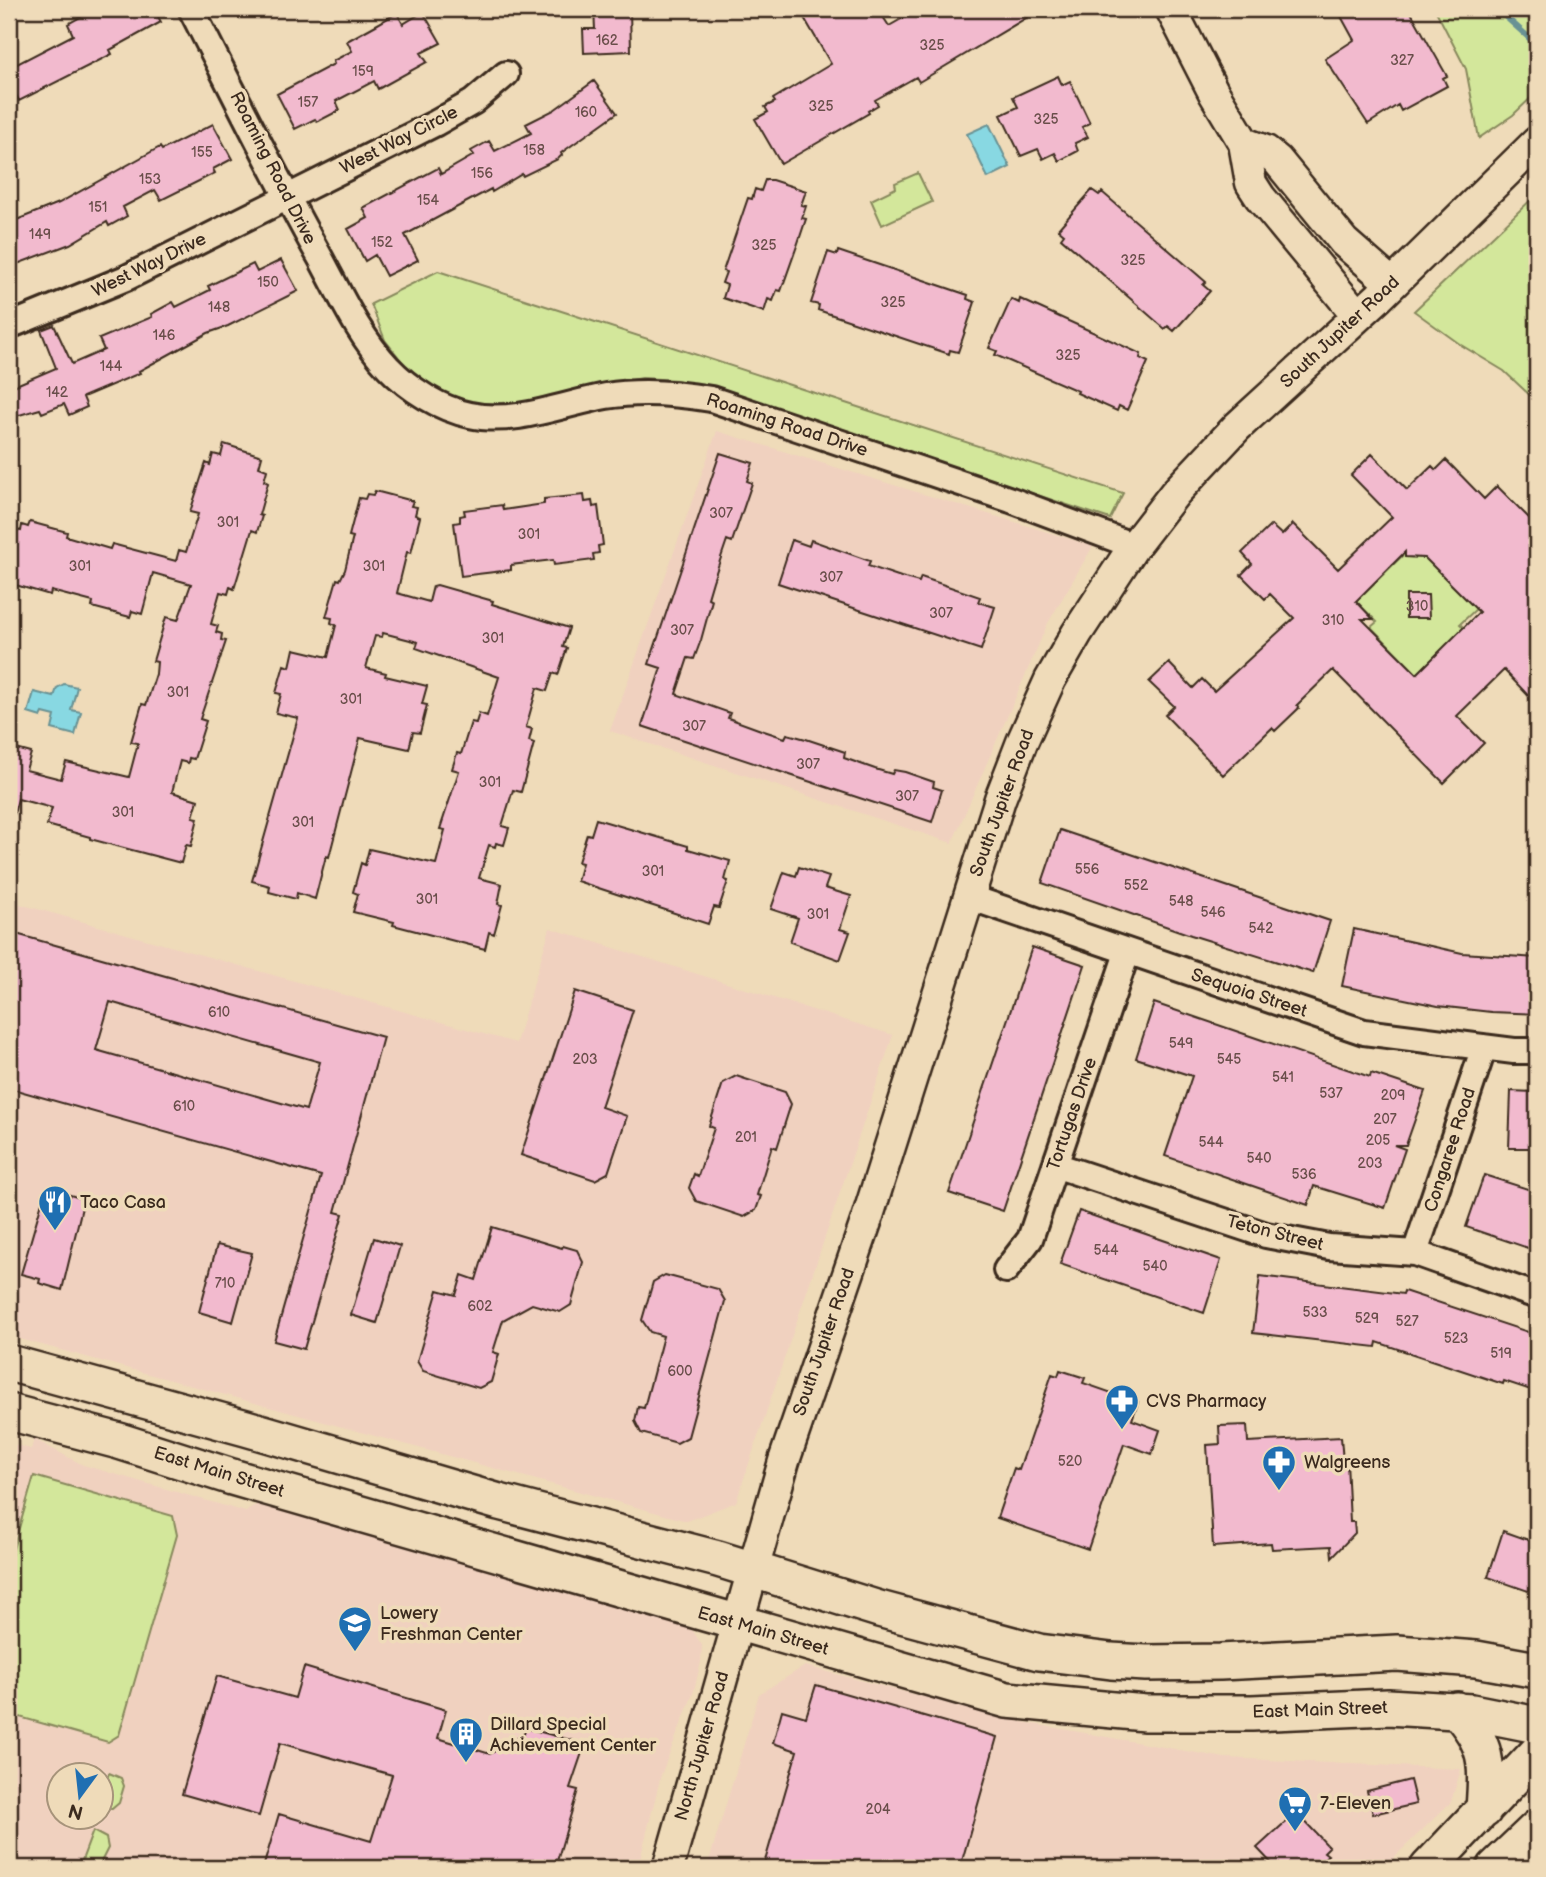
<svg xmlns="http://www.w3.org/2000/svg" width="1546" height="1877" viewBox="0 0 1546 1877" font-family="'Balsamiq Sans',sans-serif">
<rect width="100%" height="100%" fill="#efdbb9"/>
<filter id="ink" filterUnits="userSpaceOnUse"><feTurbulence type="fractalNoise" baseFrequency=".0143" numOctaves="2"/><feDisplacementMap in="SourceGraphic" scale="14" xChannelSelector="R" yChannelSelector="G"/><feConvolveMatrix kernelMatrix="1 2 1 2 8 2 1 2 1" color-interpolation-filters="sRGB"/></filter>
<g filter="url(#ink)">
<!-- built -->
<path fill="#f0d1bf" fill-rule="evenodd" d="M717,431L1093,546L1048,623L952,843L610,731Z
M9,901L516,1043L550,928L893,1035L736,1502L687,1521L9,1336Z
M34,1439L83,1465L246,1512L253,1506L261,1504L689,1625L702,1645L701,1662L693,1694L661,1775L638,1868H9V1443L31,1449ZM60,1776H102V1818H60Z
M805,1666L1017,1721L1225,1758L1461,1769L1451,1802L1383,1868H707L759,1694Z"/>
<!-- green -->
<path fill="#d3e79b" stroke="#87885c" stroke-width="2" d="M1435,9H1537V92L1513,115L1479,138L1466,69Z
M918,173L932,202L882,225L871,200L896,188L895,183Z
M1537,194V404L1535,400L1504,371L1461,345L1414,311Z
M438,271L1123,493L1110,519L816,422L677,380L642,378L523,402L477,404L441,392L409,370L385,340L371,304Z
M1404,554L1407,557L1425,558L1476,609L1460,624L1464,628L1417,674L1371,627L1377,622L1356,601Z
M34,1476L173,1516L177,1535L119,1735L108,1742L9,1714V1563Z
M109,1773L121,1778L124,1786L119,1803L112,1809L102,1808V1793Z
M93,1831L106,1838L108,1848L101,1862L90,1866L81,1863Z"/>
<!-- water -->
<path fill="#88d8e2" stroke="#699294" stroke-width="2" d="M989,124L1010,167L988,178L967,134Z
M64,684L77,687L71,710L81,712L75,735L52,729L55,716L43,713L41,717L28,713L34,692L54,697L57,688Z"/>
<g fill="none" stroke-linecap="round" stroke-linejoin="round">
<!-- stream -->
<path stroke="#699294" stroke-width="6" d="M1497,9L1537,45"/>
</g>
<!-- building -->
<path fill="#f2bace" stroke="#3b2a1e" stroke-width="2" fill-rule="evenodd" d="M95,9H154L161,22L110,50L112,54L19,101L9,81V68L73,35L68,24Z
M594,9H630L631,51L584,53L583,29H595Z
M799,9H878L889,26L919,9H1041L919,82L916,77L875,100L878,105L868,111L869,113L781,164L755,119L768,112L765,107L775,102L773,99L831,64Z
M1337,9H1409L1447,76L1443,78L1447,86L1401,111L1398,105L1368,124L1325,59L1354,40Z
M423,12L441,43L421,53L427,62L378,89L374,81L336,101L340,110L317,122L315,119L295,129L277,94L334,64L333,61L352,51L347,41L376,25L397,13L403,24Z
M1058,76L1062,85L1070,81L1090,123L1082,127L1088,137L1075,143L1078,151L1059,161L1055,153L1043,159L1038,149L1021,156L1001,115L1018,107L1013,97Z
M594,81L617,113L561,153L562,155L558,159L523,176L522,174L492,192L491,189L405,235L418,260L386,276L375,255L365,261L348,229L368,218L363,208L438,168L441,174L474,155L471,151L489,141L495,151L531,133L526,124L554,110Z
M213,124L232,159L213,169L215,173L161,200L155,190L123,207L127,216L109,226L107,222L70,244L9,267V223L59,203L160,147L162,150Z
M765,180H772L806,191L801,205L806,206L802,218L806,219L798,243L781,291L777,290L773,301L768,299L764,312L723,298L727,285L722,283L726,272L723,271L748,198L752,199L755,189L761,191Z
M1092,190L1099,195L1102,192L1206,282L1203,285L1210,291L1174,331L1168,326L1165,329L1061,238L1064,234L1058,229Z
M838,251L968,295L967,299L975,302L958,352L950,350L949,354L818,310L819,305L811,303L828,252L837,255Z
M281,260L298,291L228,326L208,333L139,371L140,373L83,397L87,407L69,415L64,404L42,413L40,409L9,418V388L56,368L41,330L54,325L72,364L104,350L99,339L152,317L151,314L173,302L176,307L210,290L208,286L253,264L257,272Z
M1011,299L1019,303L1020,299L1141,354L1140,358L1148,362L1127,410L1119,406L1117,411L1077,393L1078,391L995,355L997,351L989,348Z
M224,444L262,456L259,467L267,470L264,481L268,483L259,515L262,516L257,532L252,530L234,589L230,587L228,594L220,592L211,624L218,626L216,632L222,634L221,640L226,641L200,719L206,721L194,759L189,758L188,763L180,761L172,792L198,800L193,817L198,818L191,846L186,845L181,863L90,839V837L47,825L52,808L18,799L14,814L9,813V747L31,753L26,770L61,779L66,762L129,777L138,743L131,742L142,704L146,705L156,674L157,662L153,661L166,617L178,620L191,584L153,573L142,614L132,611L130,617L92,607L93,602L51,591L50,595L12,584L14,577L9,576V556L16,530L21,531L22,525L28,527L30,522L67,532L66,536L76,539L110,549L112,544L176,561L179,550L186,552L198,514L190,512L206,463L210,465L213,454L221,456Z
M720,453L753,463L747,481L752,483L732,542L727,540L713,581L708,598L712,600L701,640L694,659L688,658L676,694L730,713L728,718L761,730L785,738L787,734L806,739L845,752L844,758L875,769L892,774L894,770L905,772L934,782L933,787L942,790L932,822L642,726L661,668L649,664Z
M1372,454L1407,490L1432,466L1436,470L1446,460L1484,499L1497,486L1537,526V705L1504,670L1457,716L1484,743L1444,783L1333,670L1297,705L1299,708L1275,731L1272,728L1223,775L1165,715L1174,706L1149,682L1169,663L1193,688L1202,679L1214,691L1294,618L1270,594L1265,599L1241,575L1252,564L1242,553L1271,525L1282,535L1293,524L1338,569L1392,517L1351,475ZM1405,552V557L1425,558L1479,612L1417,674L1362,619H1373L1356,601Z
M375,491L413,501L411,506L417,507L415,515L420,517L411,553L407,552L397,593L429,602L433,586L437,585L493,601L492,604L569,628L563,647L567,648L558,675L553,673L547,691L537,688L526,727L532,729L529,741L534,743L521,792L513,790L502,826L509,828L504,845L496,843L495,847L489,845L479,878L502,884L498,904L502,905L494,934L489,932L485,949L393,925L394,922L353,912L358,894L353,892L361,863L365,865L369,849L436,864L445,830L440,829L459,771L452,769L457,753L461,754L471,722L476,723L479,713L487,716L499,677L416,648L418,642L383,633L382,637L375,636L366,668L386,673L385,676L427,686L422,704L427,705L420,733L413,732L409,749L360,738L329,857L326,856L315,899L297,893L296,899L269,892L270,886L252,881L298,718L276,713L281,694L276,693L284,665L290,667L294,649L328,657L336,625L331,623L332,618L326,617L337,579L340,580L345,570L353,537L349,536L359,498L365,499L367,494L373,495Z
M584,495L585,502L592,501L593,507L598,506L603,545L598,546L599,553L593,554L594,560L554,565L553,560L511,565V570L461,576L454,523L460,522V516L465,515L464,510L502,505L503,510L544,504V499Z
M792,540L809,546L811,540L870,561L868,566L901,577L919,582L921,577L980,597L978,602L995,607L981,650L778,583Z
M1406,595H1428L1429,618H1406Z
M596,819L688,846V849L730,861L725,880L728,881L719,908L714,907L708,924L577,881L582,863L578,862L587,834L591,835Z
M1060,830L1330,921L1313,973L1191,935L1042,883Z
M799,867L829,877L825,888L851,896L840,929L850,932L840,960L790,942L798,918L771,909L784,872L796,876Z
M1354,929L1462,953L1537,958V1014L1491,1012L1438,1006L1342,986Z
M9,932L383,1037L335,1212L343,1214L304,1349L274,1341L321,1176L9,1088ZM110,1002L320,1062L306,1110L96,1050Z
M1032,947L1085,965L1003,1211L949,1193Z
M575,991L633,1010L601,1107L627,1116L608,1173L595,1180L521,1155Z
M1154,1003L1370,1077L1371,1073L1425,1091L1406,1145H1394L1405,1149L1385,1208L1314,1186L1308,1205L1165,1156L1192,1076L1136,1058Z
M736,1076L785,1092L791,1104L777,1148L772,1146L757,1195L761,1196L756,1210L744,1217L696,1201L689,1188L694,1174L698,1176L714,1128L709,1126L723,1083Z
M1511,1091L1537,1092V1148H1509Z
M1484,1175L1537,1192V1251L1466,1227Z
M49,1189L84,1199L62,1290L39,1283L40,1279L21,1274L44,1195L47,1196Z
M1079,1211L1221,1260L1204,1313L1060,1264Z
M492,1227L562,1248L563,1246L577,1250L583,1262L571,1305L560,1312L532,1304L503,1320L493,1352L499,1354L491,1382L479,1388L423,1371L417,1361L438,1290L456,1295L462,1275L476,1280Z
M374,1238L400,1246L377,1323L351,1315Z
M217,1245L252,1253L233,1322L199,1312Z
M665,1275L718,1289L725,1301L688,1437L677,1443L641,1433L635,1421L638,1407L644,1408L663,1336L650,1332L642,1320L653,1282Z
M1260,1276L1403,1294L1404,1291L1537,1335V1392L1504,1381L1503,1384L1377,1342L1376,1347L1253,1333Z
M1060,1370L1085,1378L1083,1383L1138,1402L1132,1420L1160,1430L1152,1454L1124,1444L1088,1549L997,1518L1014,1468L1019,1470L1052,1374L1058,1376Z
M1247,1425L1248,1442L1341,1437L1343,1462H1347L1350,1522H1354L1355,1533L1332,1557L1331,1546L1272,1549L1271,1543L1213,1547L1207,1445L1220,1444L1219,1426Z
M1503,1531L1537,1543V1594L1488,1577Z
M304,1667L446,1710L438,1738L490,1754L523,1735L526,1728L585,1744L570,1788L578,1790L555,1868L531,1862L529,1868H263L279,1814L371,1841L392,1775L280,1743L259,1816L182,1794L217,1676L295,1698Z
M816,1685L997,1737L960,1868H763L797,1751L773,1743L782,1710L806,1717Z
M1410,1780L1416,1804L1373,1814L1367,1791Z
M1299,1815L1329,1847L1324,1852L1328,1855L1313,1868H1276L1257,1848L1292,1816L1295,1820Z"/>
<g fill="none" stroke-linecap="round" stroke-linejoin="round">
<!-- minor casing -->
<g stroke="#3b2a1e" stroke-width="30">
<path id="minor" d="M191,9C234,93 275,177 321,259C341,296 359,336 388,367C409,389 440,409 470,415C514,425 563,404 606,396C642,390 676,393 711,399L1011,500L1134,546
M9,326L126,278L436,123L473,102L506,74
M969,897L1364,1032L1514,1051H1537
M1055,1165L1266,1235L1329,1247L1415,1253L1537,1296
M1415,1253L1484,1047
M1006,1270L1030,1239L1127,953"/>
</g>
<!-- tertiary casing -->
<g stroke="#3b2a1e" stroke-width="35">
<path id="tertiary" d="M1171,9L1214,93L1244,143L1251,183L1260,197L1358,316
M1244,143L1266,151L1277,160L1344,242L1392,284
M668,1868L784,1461L867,1219L1000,799L1022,742L1050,680L1077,633L1134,546L1175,493L1237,427L1379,297L1537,142"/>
</g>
<!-- secondary casing -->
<g stroke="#3b2a1e" stroke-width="40">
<path id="secondary" d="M9,1363L246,1428L499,1502L718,1559L879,1609L1039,1652L1111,1661L1146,1663L1220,1662L1397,1653L1476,1659L1537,1670
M9,1412L119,1441L232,1477L1007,1700L1145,1713H1252L1388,1707L1472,1712L1537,1725
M1457,1710C1489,1746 1487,1764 1484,1810
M1428,1868L1537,1753
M1495,1868L1537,1828"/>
</g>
<!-- minor -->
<use href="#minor" stroke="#efdbb9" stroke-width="24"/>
<!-- tertiary -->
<use href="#tertiary" stroke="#efdbb9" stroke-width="30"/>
<!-- secondary -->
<use href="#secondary" stroke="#efdbb9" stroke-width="35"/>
</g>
</g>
<!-- icons -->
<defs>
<g id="restaurant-pin" transform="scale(1.75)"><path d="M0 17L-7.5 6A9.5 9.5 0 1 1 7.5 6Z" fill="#1f6fb2" stroke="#efdbb9"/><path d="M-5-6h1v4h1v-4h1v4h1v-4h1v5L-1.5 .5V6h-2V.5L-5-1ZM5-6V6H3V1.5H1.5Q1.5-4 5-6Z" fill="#fff"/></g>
<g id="pharmacy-pin" transform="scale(1.75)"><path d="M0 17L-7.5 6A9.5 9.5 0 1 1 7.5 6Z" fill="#1f6fb2" stroke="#efdbb9"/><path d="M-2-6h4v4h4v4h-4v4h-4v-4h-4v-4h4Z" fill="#fff"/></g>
<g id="school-pin" transform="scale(1.75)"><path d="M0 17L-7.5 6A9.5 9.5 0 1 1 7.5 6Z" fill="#1f6fb2" stroke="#efdbb9"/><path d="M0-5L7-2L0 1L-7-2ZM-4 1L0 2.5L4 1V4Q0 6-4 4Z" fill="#fff"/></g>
<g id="building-pin" transform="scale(1.75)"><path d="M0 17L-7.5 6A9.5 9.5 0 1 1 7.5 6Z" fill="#1f6fb2" stroke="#efdbb9"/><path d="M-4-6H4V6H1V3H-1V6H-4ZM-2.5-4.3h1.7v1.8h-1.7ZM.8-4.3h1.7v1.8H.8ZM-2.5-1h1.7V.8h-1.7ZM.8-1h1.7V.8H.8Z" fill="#fff"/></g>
<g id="supermarket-pin" transform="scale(1.75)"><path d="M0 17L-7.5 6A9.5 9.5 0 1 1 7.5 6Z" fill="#1f6fb2" stroke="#efdbb9"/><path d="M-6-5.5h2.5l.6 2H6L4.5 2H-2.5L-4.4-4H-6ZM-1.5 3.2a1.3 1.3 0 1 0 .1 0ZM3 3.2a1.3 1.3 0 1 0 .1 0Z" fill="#fff"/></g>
</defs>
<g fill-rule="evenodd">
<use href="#restaurant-pin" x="55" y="1202"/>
<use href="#pharmacy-pin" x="1122" y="1401"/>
<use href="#pharmacy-pin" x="1279" y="1462"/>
<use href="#school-pin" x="355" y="1623"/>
<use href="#building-pin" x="466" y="1734"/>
<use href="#supermarket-pin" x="1295" y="1803"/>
</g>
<g text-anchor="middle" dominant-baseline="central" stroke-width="7" stroke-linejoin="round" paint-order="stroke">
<!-- number labels -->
<g font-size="14" fill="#694e4a">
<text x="607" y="40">162</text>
<text x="932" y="45">325</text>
<text x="1402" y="60">327</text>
<text x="363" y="71">159</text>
<text x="308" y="102">157</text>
<text x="821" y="106">325</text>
<text x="586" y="112">160</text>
<text x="1046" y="119">325</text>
<text x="534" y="150">158</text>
<text x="202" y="152">155</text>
<text x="482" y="173">156</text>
<text x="150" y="179">153</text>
<text x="428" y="200">154</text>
<text x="98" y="207">151</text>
<text x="40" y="234">149</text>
<text x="382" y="242">152</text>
<text x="764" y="245">325</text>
<text x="1133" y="260">325</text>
<text x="268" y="282">150</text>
<text x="893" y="302">325</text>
<text x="219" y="307">148</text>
<text x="164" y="335">146</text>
<text x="1068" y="355">325</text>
<text x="111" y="366">144</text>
<text x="57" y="392">142</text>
<text x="721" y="513">307</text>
<text x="228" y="522">301</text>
<text x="529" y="534">301</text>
<text x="80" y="566">301</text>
<text x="374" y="566">301</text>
<text x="831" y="577">307</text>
<text x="1417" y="606">310</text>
<text x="941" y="613">307</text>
<text x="1333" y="620">310</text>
<text x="682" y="630">307</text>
<text x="493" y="638">301</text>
<text x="178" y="692">301</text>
<text x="351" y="699">301</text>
<text x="694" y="726">307</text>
<text x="808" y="764">307</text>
<text x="490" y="782">301</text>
<text x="907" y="796">307</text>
<text x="123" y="812">301</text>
<text x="303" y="822">301</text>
<text x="1087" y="869">556</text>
<text x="653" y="871">301</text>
<text x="1136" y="885">552</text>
<text x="427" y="899">301</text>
<text x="1181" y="901">548</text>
<text x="1213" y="912">546</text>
<text x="818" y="914">301</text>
<text x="1261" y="928">542</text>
<text x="219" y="1012">610</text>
<text x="1181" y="1043">549</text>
<text x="585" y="1059">203</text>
<text x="1229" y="1059">545</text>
<text x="1283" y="1077">541</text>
<text x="1331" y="1093">537</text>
<text x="1393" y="1095">209</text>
<text x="184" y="1106">610</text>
<text x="1385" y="1119">207</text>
<text x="746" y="1137">201</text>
<text x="1378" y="1140">205</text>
<text x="1211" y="1142">544</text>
<text x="1259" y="1158">540</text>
<text x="1370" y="1163">203</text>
<text x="1304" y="1174">536</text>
<text x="1106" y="1250">544</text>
<text x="1155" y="1266">540</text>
<text x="225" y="1283">710</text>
<text x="480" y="1306">602</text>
<text x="1315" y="1312">533</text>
<text x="1367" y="1318">529</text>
<text x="1407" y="1321">527</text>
<text x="1456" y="1338">523</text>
<text x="1501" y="1353">519</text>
<text x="680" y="1371">600</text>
<text x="1070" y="1461">520</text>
<text x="878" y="1809">204</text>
</g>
<!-- street labels -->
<g font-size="18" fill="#3b2a1e" stroke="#efdbb9">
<text transform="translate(399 140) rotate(-27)">West Way Circle</text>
<text transform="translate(273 168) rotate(63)">Roaming Road Drive</text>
<text transform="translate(149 265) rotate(-26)">West Way Drive</text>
<text transform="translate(1340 332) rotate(-43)">South Jupiter Road</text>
<text transform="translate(787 425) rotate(18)">Roaming Road Drive</text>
<text transform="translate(1002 803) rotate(-70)">South Jupiter Road</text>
<text transform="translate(1249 993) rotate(18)">Sequoia Street</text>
<text transform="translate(1072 1114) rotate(-71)">Tortugas Drive</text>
<text transform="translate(1450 1150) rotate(-72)">Congaree Road</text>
<text transform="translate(1275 1233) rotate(14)">Teton Street</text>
<text transform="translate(824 1342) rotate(-71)">South Jupiter Road</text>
<text transform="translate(219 1472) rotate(17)">East Main Street</text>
<text transform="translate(763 1631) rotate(16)">East Main Street</text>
<text transform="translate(1320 1710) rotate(-2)">East Main Street</text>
<text transform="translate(702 1746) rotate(-74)">North Jupiter Road</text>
</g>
<!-- poi labels -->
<g font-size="18" fill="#3b2a1e" stroke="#efdbb9" text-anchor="start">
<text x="80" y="1202">Taco Casa</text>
<text x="1146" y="1401">CVS Pharmacy</text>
<text x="1304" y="1462">Walgreens</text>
<text x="380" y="1613">Lowery<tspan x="380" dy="21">Freshman Center</tspan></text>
<text x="490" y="1724">Dillard Special<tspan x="490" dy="21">Achievement Center</tspan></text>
<text x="1320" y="1803">7-Eleven</text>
</g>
</g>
<!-- margin -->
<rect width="1546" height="1877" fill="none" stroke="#efdbb9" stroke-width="35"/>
<rect x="18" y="18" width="1511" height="1842" fill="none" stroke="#3b2a1e" stroke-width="2.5" filter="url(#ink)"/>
<!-- north arrow -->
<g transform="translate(80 1796) rotate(195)"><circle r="33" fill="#efdbb9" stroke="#a7947b" stroke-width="2"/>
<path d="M0-5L12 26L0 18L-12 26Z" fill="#1f6fb2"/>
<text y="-10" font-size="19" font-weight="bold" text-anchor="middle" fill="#3b2a1e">N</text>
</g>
</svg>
